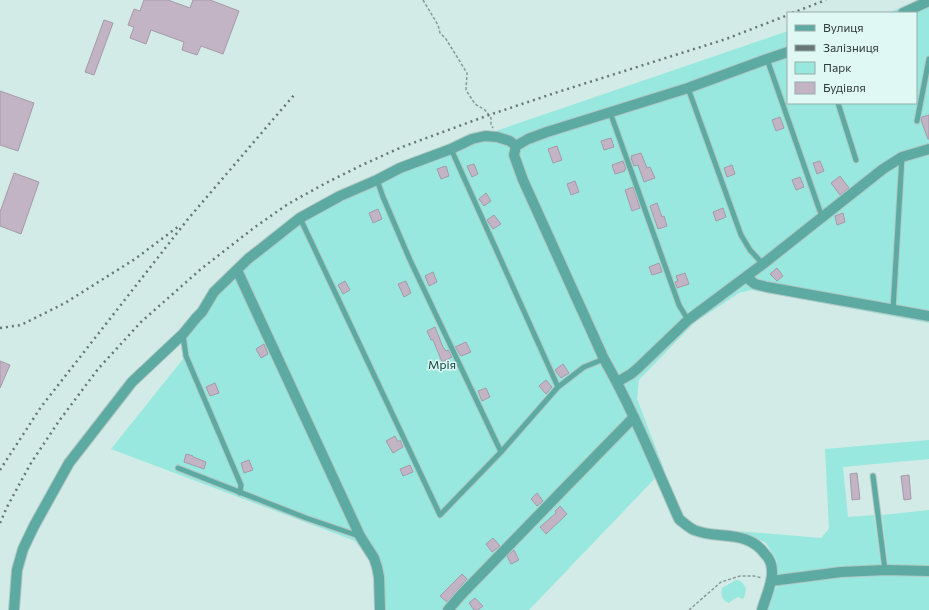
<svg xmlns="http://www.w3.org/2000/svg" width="929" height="610" viewBox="0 0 929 610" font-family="Commissioner,sans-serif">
<rect width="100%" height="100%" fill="#d2ebe7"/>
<!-- green -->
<path fill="#98e8df" d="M919,0H929V323L751,290L739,293L694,323L639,380L637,399L664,469L529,610H376L374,576L369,559L355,541L111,449L183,359L180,332L299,215L487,134L788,31V103H916V13H888Z
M929,440V459L843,467L848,517L874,515L881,566L779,577L776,574L775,566L777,561L766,543L752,536L737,531L821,538L829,529L825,449Z
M929,510V566L888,565L882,515Z
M929,574V610H767L776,587L793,581L843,575Z
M736,580L741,581L746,588L745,595L743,599L738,597L734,599L729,603C723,601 720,595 722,588Z"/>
<!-- building -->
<path fill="#c2b4c4" stroke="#a699a8" d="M144,0H168L190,8L193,0H210L239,11L223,54L201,46L197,55L182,50L184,42L151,30L146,44L130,38L134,27L128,25L134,9L140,11Z
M104,20L113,23L94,75L85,72Z
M0,91L34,103L18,151L0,145Z
M929,115V139H928L921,120L922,117Z
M780,117L784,128L776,131L772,120Z
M611,138L614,147L604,150L601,141Z
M557,146L562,160L553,163L548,149Z
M641,153L647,168L650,167L655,178L644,182L638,165L634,166L631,158H632L631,156Z
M623,161L626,169L624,170L625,171L615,174L612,165Z
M820,161L824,171L817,174L813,163Z
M474,164L478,174L472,177L467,166Z
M732,165L735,174L727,177L724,168Z
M446,166L449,176L441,179L437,169Z
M14,173L39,182L21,234L0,226V212Z
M840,176L849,188L840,195L831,183Z
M800,177L804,187L796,190L792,180Z
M575,181L579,192L571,195L567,184Z
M633,187L640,208L632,211L625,190Z
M486,193L491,201L484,206L479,199Z
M657,203L662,217L664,216L667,226L658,229L650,206Z
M723,208L726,217L716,221L713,212Z
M378,209L382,219L373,223L369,213Z
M843,213L845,222L837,225L835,216Z
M494,215L501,224L493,229L487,220Z
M659,263L662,272L652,275L649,267Z
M777,268L783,276L777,281L770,274Z
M433,272L437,282L429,286L425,276Z
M685,273L689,284L677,288L675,282L678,281L676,276Z
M345,281L350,290L343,294L338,285Z
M406,281L411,293L404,297L398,284Z
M435,327L443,347L446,351L448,350L452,357L442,362L433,340H431L427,331Z
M466,342L471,352L461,356L455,347Z
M264,344L268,354L261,358L256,349Z
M0,361L10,365L0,388Z
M563,364L569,373L561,378L555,370Z
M546,380L552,387L546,394L539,386Z
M215,383L219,393L210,396L206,387Z
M486,388L490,397L482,401L478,391Z
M395,436L398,442L400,440L403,447L393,453L386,441Z
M186,454L193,456V457L206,462L204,469L184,462Z
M249,460L253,470L244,473L241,463Z
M410,465L413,472L403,476L400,469Z
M857,473L860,499L852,500L850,474Z
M909,475L911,499L904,500L901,476Z
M537,493L543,501L537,506L531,499Z
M560,506L567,514L546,534L540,527L556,513L555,511Z
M493,538L500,546L492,552L486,544Z
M514,550L519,560L511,564L507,556Z
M462,574L467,579L447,602L440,596Z
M475,598L483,606L478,610H474L469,603Z"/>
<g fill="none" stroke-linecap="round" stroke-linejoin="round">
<!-- lane casing -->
<g stroke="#b2c8c4" stroke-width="7">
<path id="lane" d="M767,59L822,217
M688,88L741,235L750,250L763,264
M838,103L856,160
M610,112L679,305L688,320
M917,121L929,59
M451,149L558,387
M377,180L383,197L410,260L501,452
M300,218L440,515L501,452L558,387L584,367L604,359
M893,310L902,157
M183,335L186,356L241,485L240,493
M178,468L306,518L359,536
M873,476L885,570"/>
</g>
<!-- street casing -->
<g stroke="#b2c8c4" stroke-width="12">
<path id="street" d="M903,13L929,1
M237,270L360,536L374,558L377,567L379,577L380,610
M746,277L755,284L767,287L929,316
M617,382L631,374L638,368L688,320L763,264L883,169L902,157L929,149
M771,581L841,572L885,570L929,571
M14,610L17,570L23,549L34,526L69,463L132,382L183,334L197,317L202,312L214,292L248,259L300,218L340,196L377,180L400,168L451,149L472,139L485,136L497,137L510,141L516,146
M448,610L460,596L557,496L634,417
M762,610C765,599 773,582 772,571C772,565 769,558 765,554C747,529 718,540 694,530C688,527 684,523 679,519C655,465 633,410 604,359L523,180L514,155L516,146L528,139L547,132L688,88L767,59L788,52"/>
</g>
<!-- path -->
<path stroke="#889a97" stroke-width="1.5" stroke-dasharray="3 2" stroke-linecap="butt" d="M423,0L438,25L440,33L446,39L467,73L466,90L475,104L485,110L489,115L491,118V125L493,128
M689,610L721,582L740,576H754L762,578"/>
<!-- lane -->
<use href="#lane" stroke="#5daaa2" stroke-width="5"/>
<!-- street -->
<use href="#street" stroke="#5daaa2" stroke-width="10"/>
<!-- rail -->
<path stroke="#677673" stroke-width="2.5" stroke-dasharray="2 4" stroke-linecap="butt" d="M792,13L826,0
M0,328L21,325L65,303L135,259L179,226
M0,470L41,407L188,219L294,95
M0,523L7,507L31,463L59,421L98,369L141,322L201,269L255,227L288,204L324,184L362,165L402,147L489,115L561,91L726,39L788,15"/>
</g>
<g text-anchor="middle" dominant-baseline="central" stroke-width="3" stroke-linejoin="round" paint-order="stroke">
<!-- park labels -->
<g font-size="12" fill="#08433e" stroke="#dff8f4">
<text x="442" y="364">Мрія</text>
</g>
</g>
<!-- legend -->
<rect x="787" y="12" width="130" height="92" fill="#dff8f4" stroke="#99aca9"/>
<rect x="795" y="25" width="20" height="6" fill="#5daaa2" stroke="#99aca9"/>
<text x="823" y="32" font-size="12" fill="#303a38">Вулиця</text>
<rect x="795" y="45" width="20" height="6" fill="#677673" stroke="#99aca9"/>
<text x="823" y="52" font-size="12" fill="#303a38">Залізниця</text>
<rect x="795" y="62" width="20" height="12" fill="#98e8df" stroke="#99aca9"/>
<text x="823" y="72" font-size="12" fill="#303a38">Парк</text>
<rect x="795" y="82" width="20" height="12" fill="#c2b4c4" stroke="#99aca9"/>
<text x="823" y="92" font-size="12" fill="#303a38">Будівля</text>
</svg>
